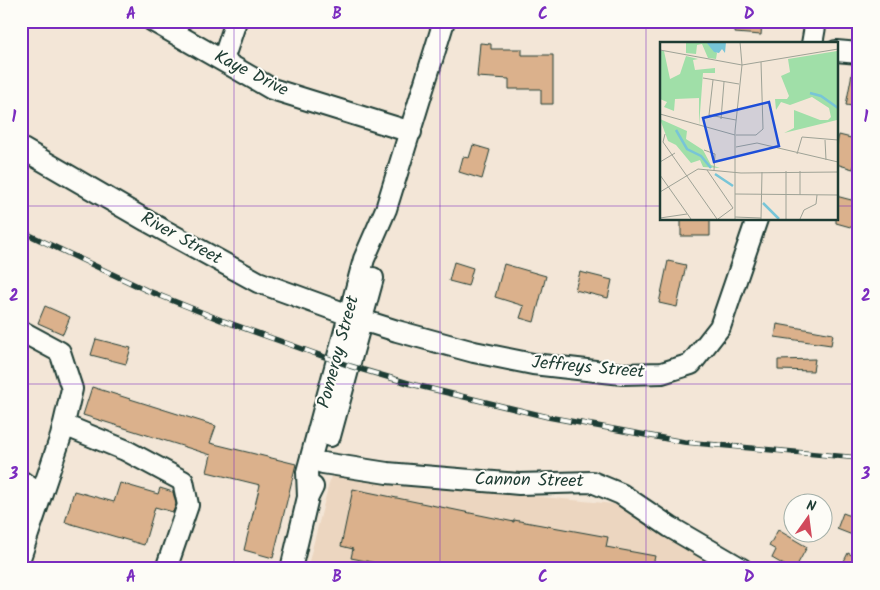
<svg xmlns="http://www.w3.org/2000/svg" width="880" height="590" viewBox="0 0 880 590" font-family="Kalam,sans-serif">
<rect width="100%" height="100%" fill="#f3e6d7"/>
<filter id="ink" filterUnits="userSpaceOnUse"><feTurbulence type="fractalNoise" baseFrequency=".02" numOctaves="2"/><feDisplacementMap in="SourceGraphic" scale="10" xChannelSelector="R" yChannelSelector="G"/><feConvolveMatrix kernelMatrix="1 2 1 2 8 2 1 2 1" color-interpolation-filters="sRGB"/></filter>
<g filter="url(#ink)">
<!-- built -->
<path fill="#ecd6c0" d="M331,476L614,504L726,569H307Z"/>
<!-- building -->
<path fill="#dbb18c" stroke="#1f3d34" d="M736,21H762L761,35L735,33Z
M480,43L491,44V49H522V55H553V104H541V89H509V79L477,77Z
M853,68L859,69V107L846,105Z
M839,135L859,140V149L853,169L836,164V147Z
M473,145L490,150L482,179L459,172L463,157L469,158Z
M836,196L859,202V213L854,228L836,223Z
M681,219H710V236H681Z
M668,261L686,265L677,307L659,303Z
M454,262L473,268L468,286L449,281Z
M504,264L546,276L534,322L520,318L524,306L495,297Z
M580,272L612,280L608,298L575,290Z
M45,306L70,317L63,334L38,323Z
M777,324L833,334L831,345L775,337Z
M96,339L131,348L126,364L91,355Z
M815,359L813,371L778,370V360Z
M92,387L216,426L210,443L296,464L273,558L244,550L260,485L207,472L211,455L83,415Z
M120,483L158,494L160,488L173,492L176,504L173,512L155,507L144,545L65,522L74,491L114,502Z
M353,489L514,522V520L608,537L606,547L655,556L652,569H463L440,564L439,569H406L351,558L353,549L341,546Z
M843,513L859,519V526L855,536L837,529Z
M778,530L807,547L795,569H791L772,558L776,550L769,546Z
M848,553L859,559V569H840Z"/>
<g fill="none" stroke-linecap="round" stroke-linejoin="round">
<!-- minor casing -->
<g stroke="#1f3d34" stroke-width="24">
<path id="minor" d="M153,21L272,89L411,132
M812,44L816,21
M836,51L859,53
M223,60L236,21
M21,148L147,221L258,282L349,315
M362,320L397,331L474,352L533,364L622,374L662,373L691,364L720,327L757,219
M21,331L60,352L72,389L61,436L21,555
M64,425L125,450L183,481L188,505L166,569
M330,436L373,278
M323,463L387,473L519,484L592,482L621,494L670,527L742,569
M21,481L41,495
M308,497L307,472L364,259L386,209L444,21
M291,569L308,497L313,487"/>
</g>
<!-- minor -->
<use href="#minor" stroke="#fdfcf7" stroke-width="20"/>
<!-- rail casing -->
<g stroke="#1f3d34" stroke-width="5.5">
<path id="rail" d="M21,231L146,290L221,320L350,366L415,385L548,417L684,442L859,458"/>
</g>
<!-- rail -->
<use href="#rail" stroke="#fdfcf7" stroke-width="4" stroke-dasharray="11" stroke-linecap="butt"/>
</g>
</g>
<!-- grid -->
<path fill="none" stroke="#7b2cbf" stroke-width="1" stroke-opacity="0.55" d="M234,21V569M440,21V569M646,21V569M21,206H661M836,206H859M21,384H859"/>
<g text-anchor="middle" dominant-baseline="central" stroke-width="4" stroke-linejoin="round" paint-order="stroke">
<!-- street labels -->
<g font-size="18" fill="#1f3d34" stroke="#fdfcf7">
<text transform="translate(251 74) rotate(27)">Kaye Drive</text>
<text transform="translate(181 239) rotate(29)">River Street</text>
<text transform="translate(339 352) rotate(-75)">Pomeroy Street</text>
<text transform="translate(588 368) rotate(5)">Jeffreys Street</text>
<text transform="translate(529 481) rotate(1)">Cannon Street</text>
</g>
</g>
<!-- overview -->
<g transform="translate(660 42)">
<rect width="178" height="178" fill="#f3e6d7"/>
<path d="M26,0H46L57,11L56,17L48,16L42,2L37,3L36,12L26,11ZM0,9H4L10,37L20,32L26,14L38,17L33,18L35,28L55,26V31H43L39,84V56L15,57L14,69L4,65L7,60L0,57ZM177,9V78L124,91L134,86V68L160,78H168L171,75L169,66L152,55L130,63L121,60L116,68L115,57H127L129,54L121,34L130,30L128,17ZM0,77L27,89L26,97L43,108L51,123L60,126L43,125L40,118L31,121L16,103L8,99Z" fill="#a0dfa8"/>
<path d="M46,0H66L65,11L62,7L59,11L54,10Z" fill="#78c5d7"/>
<path fill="none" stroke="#78c5d7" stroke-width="2.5" d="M150,51L161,54L178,66M16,88L27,107L41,114L51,126M55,132L73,144M103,161L119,177"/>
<path fill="none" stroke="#9ea296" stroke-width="1" d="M80,0L82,23M0,8L82,23L178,7M43,36L79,42M53,38L49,73L76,78M0,72L75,93M61,77L64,40M5,92L3,100L57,177M76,93H96L103,87L101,20M165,98L166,118M76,105L97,101L178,120M44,108L55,112L54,128M137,112L142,95L178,98M0,120L15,111M47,128L73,166M0,133L31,177M0,150L38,127L81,131L178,130M75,152L178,153M140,153V129M75,175L101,176M0,176L27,172M58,177L73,166M75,177V89L82,23M101,177L102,130M126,177V129M140,177L144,168L156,162L157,153"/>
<path fill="#1d4ed8" fill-opacity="0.15" stroke="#1d4ed8" stroke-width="2.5" d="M109,60L119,104L54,120L43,76Z"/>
<rect width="178" height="178" fill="none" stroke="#1f3d34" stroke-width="2.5"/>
</g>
<!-- margin -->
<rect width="880" height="590" fill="none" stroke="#fdfcf7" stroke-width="55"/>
<!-- north arrow -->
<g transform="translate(808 518) rotate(14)"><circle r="24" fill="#fdfcf7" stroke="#a4b0a9"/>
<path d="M0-4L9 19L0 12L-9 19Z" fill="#d1495b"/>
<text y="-8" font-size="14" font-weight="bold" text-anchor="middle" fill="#1f3d34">N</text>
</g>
<rect x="28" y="28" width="824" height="534" fill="none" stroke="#7b2cbf" stroke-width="2"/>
<g font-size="16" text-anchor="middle" font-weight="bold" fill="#7b2cbf">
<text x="131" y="19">A</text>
<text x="337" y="19">B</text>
<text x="543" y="19">C</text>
<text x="749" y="19">D</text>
<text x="14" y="122">1</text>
<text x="866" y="122">1</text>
<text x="14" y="301">2</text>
<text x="866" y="301">2</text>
<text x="14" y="479">3</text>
<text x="866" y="479">3</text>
<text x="131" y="582">A</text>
<text x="337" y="582">B</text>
<text x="543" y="582">C</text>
<text x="749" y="582">D</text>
</g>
</svg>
